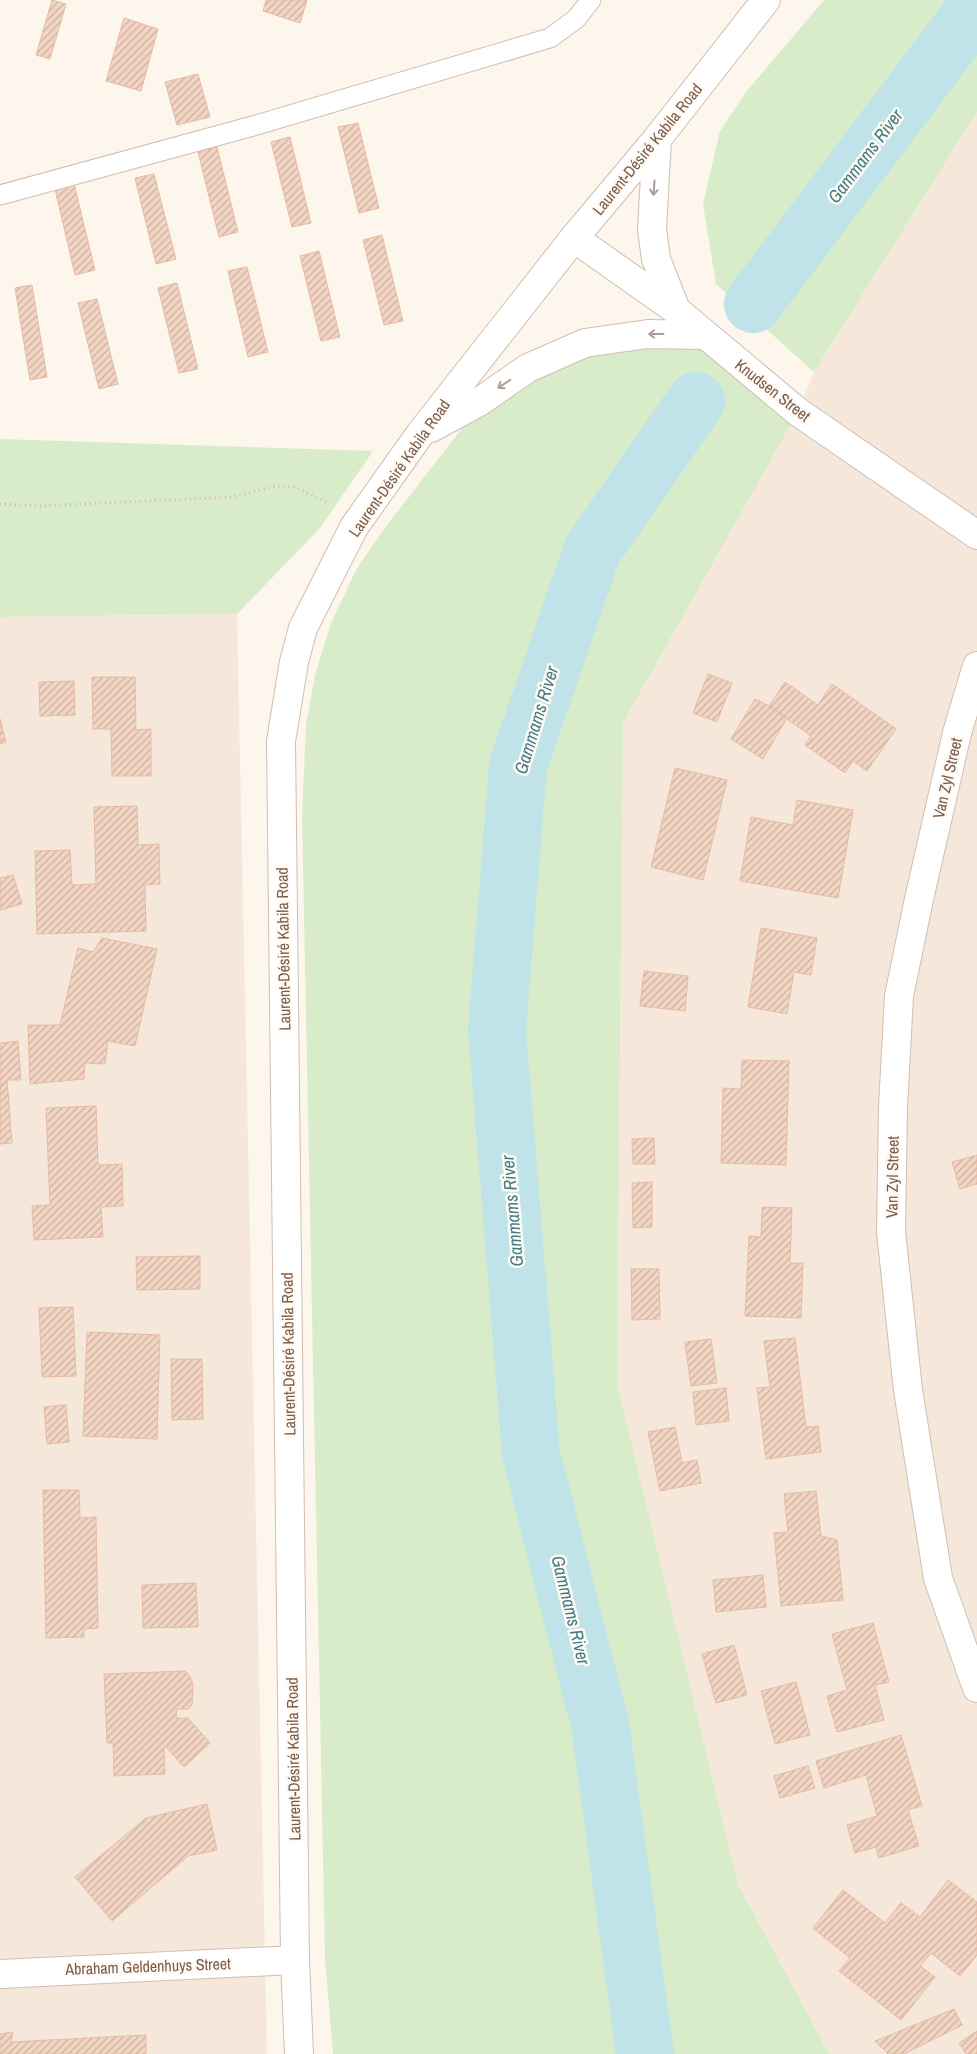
<svg xmlns="http://www.w3.org/2000/svg" width="977" height="2054" viewBox="0 0 977 2054" font-family="'Archivo Narrow',sans-serif">
<defs>
<pattern id="building-hatch" width="6" height="6" patternUnits="userSpaceOnUse" patternTransform="scale(1.25)"><rect width="6" height="6" fill="#f3d5c3"/><path d="M-1 1l2-2M0 6l6-6M5 7l2-2" fill="none" stroke="#cab0a1"/></pattern>
</defs>
<rect width="100%" height="100%" fill="#fdf6ec"/>
<!-- residential -->
<path fill="#f5e8da" d="M977,112V2054H829L738,1884L617,1383L623,723L798,412L814,372Z
M237,614L267,2054H0V617Z"/>
<!-- grass -->
<path fill="#d8ecc9" d="M824,0H977V112L814,372L716,284L703,204L720,131L746,92Z
M704,335L798,412L623,723L617,1383L738,1884L829,2054H333L325,1959L302,815L306,725L315,675L331,623L356,570L384,529L463,427L479,402L562,352Z
M0,439L373,451L320,528L237,614L0,617Z"/>
<g fill="none" stroke-linecap="round" stroke-linejoin="round">
<!-- river -->
<path stroke="#bfe3e8" stroke-width="58" d="M753,304L977,7
M645,2054L600,1724L531,1454L497,1030L518,766L592,551L696,401"/>
</g>
<!-- building -->
<path fill="url(#building-hatch)" stroke="#e6bba3" d="M52,0L66,4L50,59L36,55Z
M266,0H307L300,23L263,11Z
M124,18L158,29L141,91L106,81Z
M198,74L210,117L177,125L165,82Z
M358,123L379,208L359,213L338,127Z
M290,137L311,223L292,227L271,142Z
M217,147L238,232L219,237L198,152Z
M154,174L176,259L156,264L135,178Z
M74,184L95,270L75,275L55,189Z
M382,235L403,321L384,325L363,240Z
M319,251L340,337L321,341L300,256Z
M247,267L268,352L248,357L228,271Z
M177,283L198,369L179,373L158,288Z
M32,285L47,377L30,380L15,288Z
M97,299L118,384L99,389L78,303Z
M708,674L732,683L717,722L693,713Z
M92,677H135L136,730L151,729V776H112L111,729H93Z
M74,681L75,715L40,716L39,682Z
M785,682L818,705L832,684L896,729L867,771L853,761L845,773L805,745L811,736L769,706Z
M755,699L769,706L787,718L763,759L731,739Z
M0,719L6,742L0,744Z
M675,768L727,780L703,880L651,867Z
M797,800L853,810L838,898L740,881L751,817L793,825Z
M137,806L138,845L159,844L160,884L145,885L146,931L37,934L35,851L70,850L72,885L96,884L94,807Z
M13,875L22,904L0,910V878Z
M761,928L817,938L811,975L794,972L787,1014L748,1007Z
M102,938L157,949L135,1046L108,1041L105,1064L85,1063L84,1079L30,1084L28,1025H60L78,948L93,952Z
M644,971L688,976L685,1011L640,1006Z
M18,1041L21,1080H7L12,1143L0,1144V1043Z
M742,1060L789,1061L786,1165L721,1163L723,1088L741,1089Z
M96,1106L98,1165L122,1164L123,1206L101,1207L103,1237L34,1240L32,1206L50,1205L46,1108Z
M654,1138L655,1164H633L632,1139Z
M977,1155V1184L960,1189L952,1162Z
M652,1182V1227L633,1228L632,1183Z
M762,1207L792,1208L790,1263H803L801,1318L745,1316L749,1236L761,1237Z
M200,1256V1289L137,1290L136,1257Z
M631,1269H659L660,1319L632,1320Z
M73,1307L76,1376L42,1377L39,1308Z
M87,1332L160,1335L157,1439L83,1436Z
M795,1338L806,1427L818,1426L821,1452L766,1459L757,1388L770,1387L764,1341Z
M711,1339L717,1383L691,1386L685,1342Z
M171,1359H202L203,1419L172,1420Z
M726,1388L729,1421L696,1425L693,1392Z
M66,1405L69,1442L47,1444L44,1407Z
M675,1427L682,1463L697,1460L701,1483L660,1491L648,1432Z
M43,1490H79L80,1518L96,1517L98,1628L84,1629V1637L46,1638Z
M816,1491L821,1536L837,1540L843,1600L781,1606L774,1533L788,1532L784,1494Z
M763,1575L766,1607L716,1612L713,1580Z
M196,1583L198,1627L143,1628L142,1585Z
M873,1623L889,1682L875,1685L884,1720L837,1732L827,1696L847,1690L832,1634Z
M734,1645L747,1695L716,1703L702,1654Z
M185,1671L190,1676L193,1684L192,1705L188,1709H177L176,1718H188L210,1743L184,1767L164,1745L165,1774L114,1776L113,1743H107L104,1674Z
M796,1682L810,1735L775,1744L761,1691Z
M901,1735L922,1806L908,1810L919,1846L879,1858L876,1847L855,1853L847,1825L877,1816L866,1775L824,1788L816,1761Z
M808,1766L815,1788L780,1798L774,1776Z
M207,1804L217,1850L188,1856L112,1921L75,1877L146,1818Z
M948,1880L977,1902V1955L960,1976L931,1953L920,1966L935,1977L901,2020L839,1971L850,1958L813,1928L843,1890L885,1923L901,1903L920,1917Z
M954,2009L962,2025L904,2054H888L875,2041Z
M977,2031V2054H966L959,2043Z
M13,2032L11,2042L146,2035V2054H0V2034Z"/>
<g fill="none" stroke-linecap="round" stroke-linejoin="round">
<!-- service casing -->
<g stroke="#d1beb0" stroke-width="21">
<path id="service" d="M0,195L253,126L550,38L576,19L591,0"/>
</g>
<!-- minor casing -->
<g stroke="#d1beb0" stroke-width="30">
<path id="minor" d="M574,238L676,310L798,412L977,535
M977,666L957,733L919,899L899,996L893,1107L891,1232L908,1390L938,1578L977,1688
M0,1974L295,1960"/>
</g>
<!-- tertiary casing -->
<g stroke="#d1beb0" stroke-width="30">
<path id="tertiary" d="M657,139L652,229L656,259L676,310
M431,428L479,402L528,368L585,343L648,334L704,335
M299,2054L295,1960L281,741L294,662L303,628L354,527L420,434L574,238L657,139L766,0"/>
</g>
<!-- path -->
<path stroke="#d9b8a5" stroke-width="3" stroke-dasharray="1 4" stroke-linecap="butt" d="M0,504L38,506L233,497L276,486L295,487L326,502"/>
<!-- service -->
<use href="#service" stroke="#fff" stroke-width="19"/>
<!-- minor -->
<use href="#minor" stroke="#fff" stroke-width="28"/>
<!-- tertiary -->
<use href="#tertiary" stroke="#fff" stroke-width="28"/>
</g>
<!-- one-way arrows -->
<defs><path id="oneway-shaft" d="M-6 0H5M1.5-3L5.5 0L1.5 3" fill="none" stroke-width="1.6" stroke-linecap="round" stroke-linejoin="round" transform="scale(1.25)"/></defs>
<g stroke="#af9d94">
<use href="#oneway-shaft" transform="translate(654 188) rotate(94)"/>
<use href="#oneway-shaft" transform="translate(656 334) rotate(-180)"/>
<use href="#oneway-shaft" transform="translate(504 384) rotate(146)"/>
</g>
<g text-anchor="middle" dominant-baseline="central" stroke-width="5" stroke-linejoin="round" paint-order="stroke">
<!-- street labels -->
<g font-size="16" fill="#7a5c4d" stroke="#fffaf3">
<text transform="translate(647 149) rotate(-51)">Laurent-Désiré Kabila Road</text>
<text transform="translate(773 390) rotate(38)">Knudsen Street</text>
<text transform="translate(399 468) rotate(-55)">Laurent-Désiré Kabila Road</text>
<text transform="translate(947 778) rotate(-77)">Van Zyl Street</text>
<text transform="translate(283 949) rotate(-91)">Laurent-Désiré Kabila Road</text>
<text transform="translate(892 1177) rotate(-89)">Van Zyl Street</text>
<text transform="translate(288 1354) rotate(-91)">Laurent-Désiré Kabila Road</text>
<text transform="translate(293 1759) rotate(-91)">Laurent-Désiré Kabila Road</text>
<text transform="translate(148 1966) rotate(-2)">Abraham Geldenhuys Street</text>
</g>
<!-- water labels -->
<g font-size="18" font-style="italic" fill="#437c86" stroke="#fffaf3">
<text transform="translate(865 156) rotate(-53)">Gammams River</text>
<text transform="translate(536 720) rotate(-73)">Gammams River</text>
<text transform="translate(512 1211) rotate(-95)">Gammams River</text>
<text transform="translate(571 1610) rotate(76)">Gammams River</text>
</g>
</g>
</svg>
